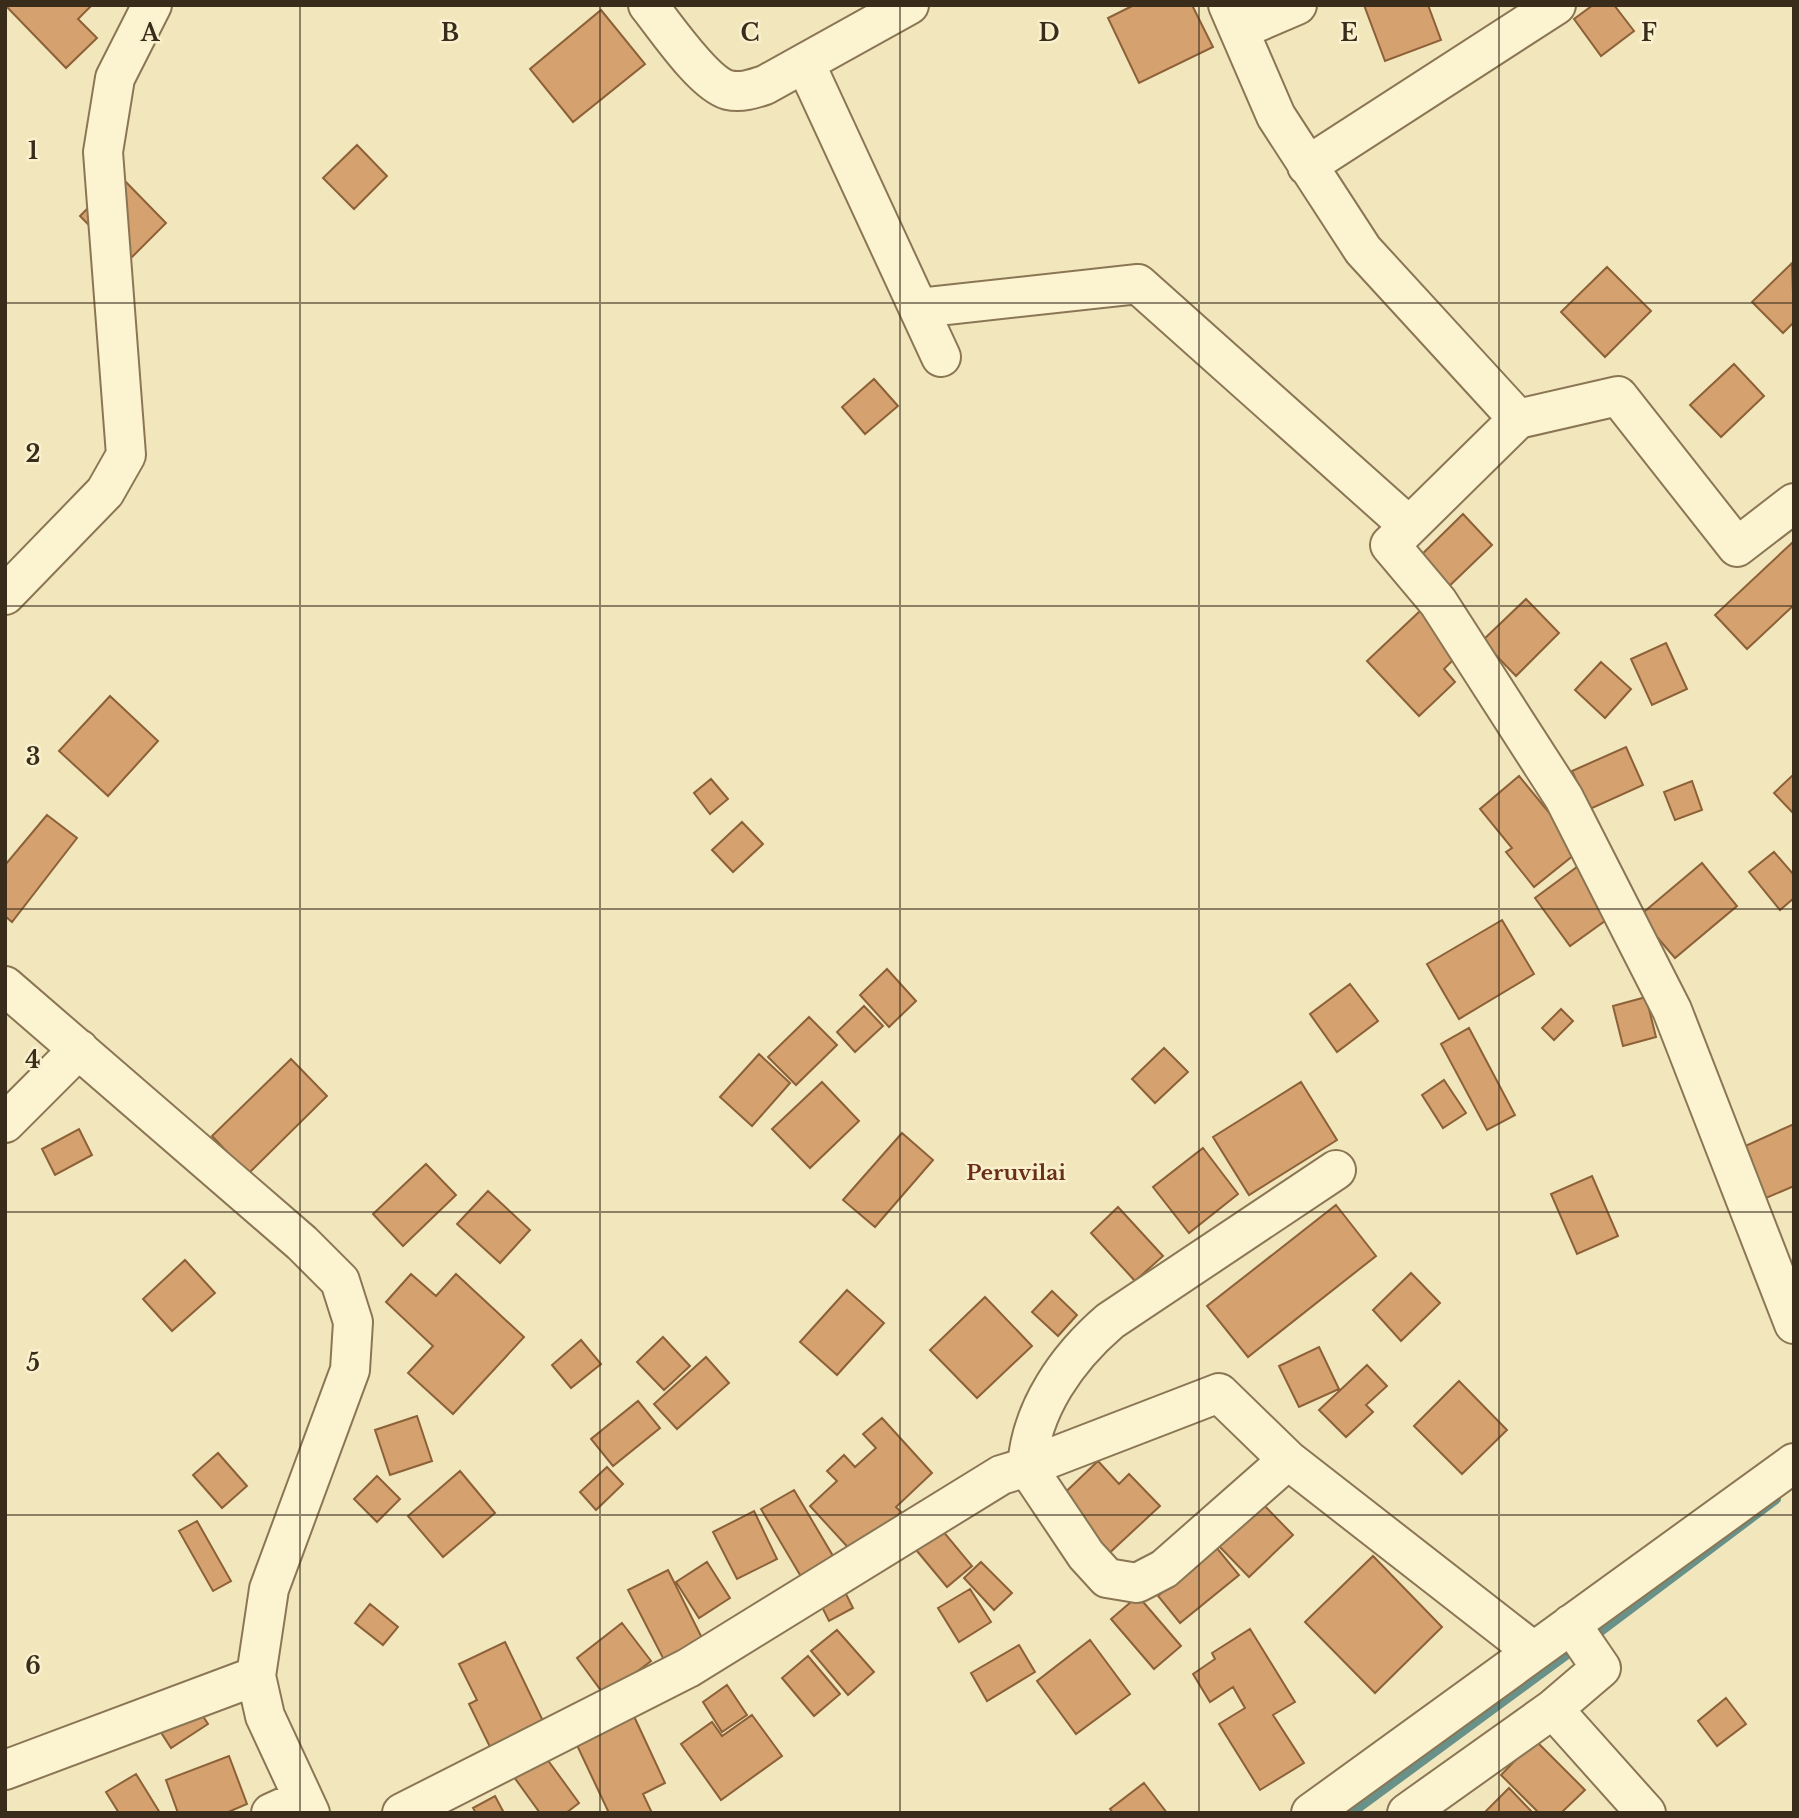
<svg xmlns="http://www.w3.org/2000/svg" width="1799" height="1818" viewBox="0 0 1799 1818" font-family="'Libre Baskerville',serif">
<rect width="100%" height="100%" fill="#f2e6bd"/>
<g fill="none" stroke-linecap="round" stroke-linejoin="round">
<!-- stream -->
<path stroke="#68918a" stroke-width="10" d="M1594,1636L1776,1499
M1351,1813L1570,1652"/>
</g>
<!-- building -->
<path fill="#d4a16f" stroke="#8d6138" stroke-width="2" d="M5,5H92L78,19L97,38L66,68Z
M1134,5H1192L1213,47L1139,83L1108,18Z
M1364,5H1428L1441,40L1385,61Z
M1593,5H1614L1634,31L1601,56L1574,19Z
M601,10L645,64L573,122L530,69Z
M357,145L387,176L354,209L323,178Z
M120,176L166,223L126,263L80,216Z
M1792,263L1794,322L1783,333L1752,302Z
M1607,267L1651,311L1605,357L1561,312Z
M1734,364L1764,396L1721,437L1690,405Z
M874,379L898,406L865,434L842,407Z
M1463,514L1492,545L1442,593L1413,563Z
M1794,541V605L1747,649L1715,615Z
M1526,599L1559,633L1516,676L1482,641Z
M1420,611L1460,653L1444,669L1455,682L1419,716L1367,661Z
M1666,643L1687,689L1652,705L1631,659Z
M1601,662L1631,689L1605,718L1575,690Z
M110,696L158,741L108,796L59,751Z
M1626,747L1643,785L1590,809L1572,771Z
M1794,774V814L1774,793Z
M1519,776L1580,850L1534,887L1506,852L1512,848L1480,809Z
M711,779L728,799L710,814L694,793Z
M1692,781L1702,810L1675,820L1664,792Z
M47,815L77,838L12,922L5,916V865Z
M742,822L763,844L733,872L712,850Z
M1774,852L1794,875V898L1780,910L1749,872Z
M1702,863L1737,906L1675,958L1639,916Z
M1581,864L1616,913L1570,946L1535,898Z
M1502,920L1534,974L1459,1019L1427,964Z
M887,969L916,1001L889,1027L860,995Z
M1350,984L1378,1021L1337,1052L1310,1014Z
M1646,997L1656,1037L1623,1046L1613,1006Z
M864,1006L883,1026L855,1052L837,1032Z
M1561,1009L1573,1021L1554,1040L1542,1028Z
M809,1017L837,1045L796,1085L768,1057Z
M1469,1028L1515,1115L1487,1130L1441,1044Z
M1164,1048L1188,1072L1155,1103L1132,1079Z
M759,1054L790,1083L752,1126L720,1097Z
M291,1059L327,1096L248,1174L212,1136Z
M1444,1080L1466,1113L1443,1128L1422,1095Z
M822,1082L859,1121L810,1168L772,1129Z
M1301,1082L1337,1140L1249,1195L1213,1137Z
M1794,1124V1186L1766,1198L1743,1147Z
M79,1129L92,1155L55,1175L42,1149Z
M902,1133L933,1160L875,1227L843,1200Z
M1203,1148L1238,1194L1189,1233L1153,1187Z
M426,1164L456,1195L403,1246L373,1214Z
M1592,1176L1618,1236L1577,1254L1551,1194Z
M488,1191L530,1230L500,1263L457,1224Z
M1336,1205L1376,1256L1248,1357L1207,1306Z
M1118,1207L1163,1256L1135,1281L1091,1233Z
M185,1260L215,1293L172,1331L143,1299Z
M1411,1273L1440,1303L1401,1341L1373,1310Z
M411,1274L436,1296L456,1274L524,1337L453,1414L408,1373L433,1346L386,1302Z
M847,1290L884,1323L837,1375L800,1342Z
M1052,1291L1077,1315L1058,1336L1032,1312Z
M985,1297L1032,1346L977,1398L930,1350Z
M663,1337L690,1366L664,1390L637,1362Z
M581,1340L601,1364L571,1388L552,1365Z
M1319,1347L1339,1389L1299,1407L1279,1366Z
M706,1357L729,1383L677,1429L654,1404Z
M1367,1365L1387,1386L1366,1405L1373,1412L1346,1437L1319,1410Z
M1459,1381L1507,1430L1462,1474L1414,1426Z
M638,1401L660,1428L613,1466L591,1439Z
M417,1416L432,1461L390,1475L375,1430Z
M882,1418L932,1473L896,1507L901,1512L855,1555L810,1506L837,1481L827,1471L844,1455L855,1467L876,1448L863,1434Z
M218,1453L247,1486L222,1508L193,1475Z
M1098,1461L1119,1484L1129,1474L1160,1506L1105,1557L1054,1503Z
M607,1467L623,1484L596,1510L580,1492Z
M460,1471L495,1513L443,1557L408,1516Z
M377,1476L400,1499L377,1522L354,1499Z
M794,1490L836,1561L803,1580L761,1509Z
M1259,1500L1293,1535L1249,1577L1216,1543Z
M754,1511L777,1559L737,1579L713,1532Z
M932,1518L972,1566L947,1587L907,1539Z
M197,1521L231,1581L213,1591L179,1531Z
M1216,1547L1239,1575L1180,1623L1158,1596Z
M1373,1556L1442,1627L1375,1693L1305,1622Z
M707,1562L730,1598L699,1618L676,1582Z
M981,1562L1012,1593L994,1610L964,1578Z
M668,1570L703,1640L664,1660L628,1590Z
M836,1574L853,1608L829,1621L812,1587Z
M970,1589L991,1622L959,1642L938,1608Z
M1138,1596L1181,1646L1154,1669L1111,1619Z
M370,1604L398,1627L383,1645L355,1623Z
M622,1623L651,1661L605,1696L577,1658Z
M1250,1629L1295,1702L1273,1715L1304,1763L1260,1790L1219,1724L1245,1708L1233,1687L1210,1702L1193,1674L1215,1659L1212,1653Z
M837,1630L874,1672L848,1695L811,1651Z
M1090,1640L1130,1694L1076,1734L1037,1681Z
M505,1642L544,1723L491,1749L469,1704L477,1700L459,1664Z
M1019,1645L1035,1672L987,1701L971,1673Z
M808,1656L840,1694L814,1716L782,1678Z
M727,1685L747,1715L722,1732L703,1702Z
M190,1696L208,1724L171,1748L153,1720Z
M1726,1698L1746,1724L1717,1746L1698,1721Z
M632,1712L665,1783L643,1794L652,1813H609L574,1739Z
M752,1715L782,1756L721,1800L681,1744L712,1722L722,1736Z
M1535,1740L1585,1790L1561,1813H1539L1501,1775Z
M536,1744L579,1803L566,1813H540L506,1766Z
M229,1756L247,1804L226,1813H178L166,1780Z
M136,1774L160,1813H119L106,1792Z
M1144,1783L1167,1813H1113L1110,1809Z
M1509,1788L1533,1813H1484Z
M495,1796L504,1813H476L473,1808Z"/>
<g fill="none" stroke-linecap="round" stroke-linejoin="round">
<!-- minor casing -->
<g stroke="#8b7654" stroke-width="42">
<path id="minor" d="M648,5C665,26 703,83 728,90C741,93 753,89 765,85L909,5
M1228,5L1276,116L1363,250L1518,419L1618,396L1737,547L1794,503
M1239,30L1297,5
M805,63L941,357
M1307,166L1556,5
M919,308L1138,284L1409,526
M1518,419L1390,545L1438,602L1564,798L1672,1010L1794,1324
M5,595L105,492L126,455L103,152L115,78L152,5
M5,986L302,1243L340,1281L353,1322L350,1370L269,1589L256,1676L265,1716L310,1813
M5,1123L79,1049
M1288,1460L1219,1393L1027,1467L1086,1555L1107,1578L1137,1583L1164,1569L1288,1460L1533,1651
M1553,1709L1646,1813
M5,1770L256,1676
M271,1813L302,1799
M402,1813L688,1668L1001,1475L1027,1467C1031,1409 1067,1358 1110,1321L1336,1170
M1311,1813L1794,1463
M1407,1813L1553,1709L1601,1668L1571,1624"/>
</g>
<!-- minor -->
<use href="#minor" stroke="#fcf3d1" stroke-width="38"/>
</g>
<!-- grid -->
<path fill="none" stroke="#392c1b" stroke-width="2" stroke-opacity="0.55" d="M300,5V1813M600,5V1813M900,5V1813M1199,5V1813M1499,5V1813M5,303H1794M5,606H1794M5,909H1794M5,1212H1794M5,1515H1794"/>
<g text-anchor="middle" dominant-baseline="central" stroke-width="5" stroke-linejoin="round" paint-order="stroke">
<!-- quarter labels -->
<g font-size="21" font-weight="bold" fill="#6a2f16" stroke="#f9f0cd">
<text x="1016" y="1173">Peruvilai</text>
</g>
</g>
<g font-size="23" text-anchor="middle" font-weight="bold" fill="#392c1b" stroke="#f9f0cd" stroke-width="5" stroke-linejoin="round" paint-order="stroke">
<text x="150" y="41">A</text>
<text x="450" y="41">B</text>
<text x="750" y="41">C</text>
<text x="1049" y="41">D</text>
<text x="1349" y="41">E</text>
<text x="1649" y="41">F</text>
<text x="33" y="159">1</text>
<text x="33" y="462">2</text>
<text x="33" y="765">3</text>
<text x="33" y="1068">4</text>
<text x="33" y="1371">5</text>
<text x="33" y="1674">6</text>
</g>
<!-- border -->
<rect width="1799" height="1818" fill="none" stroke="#392c1b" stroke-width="14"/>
</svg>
